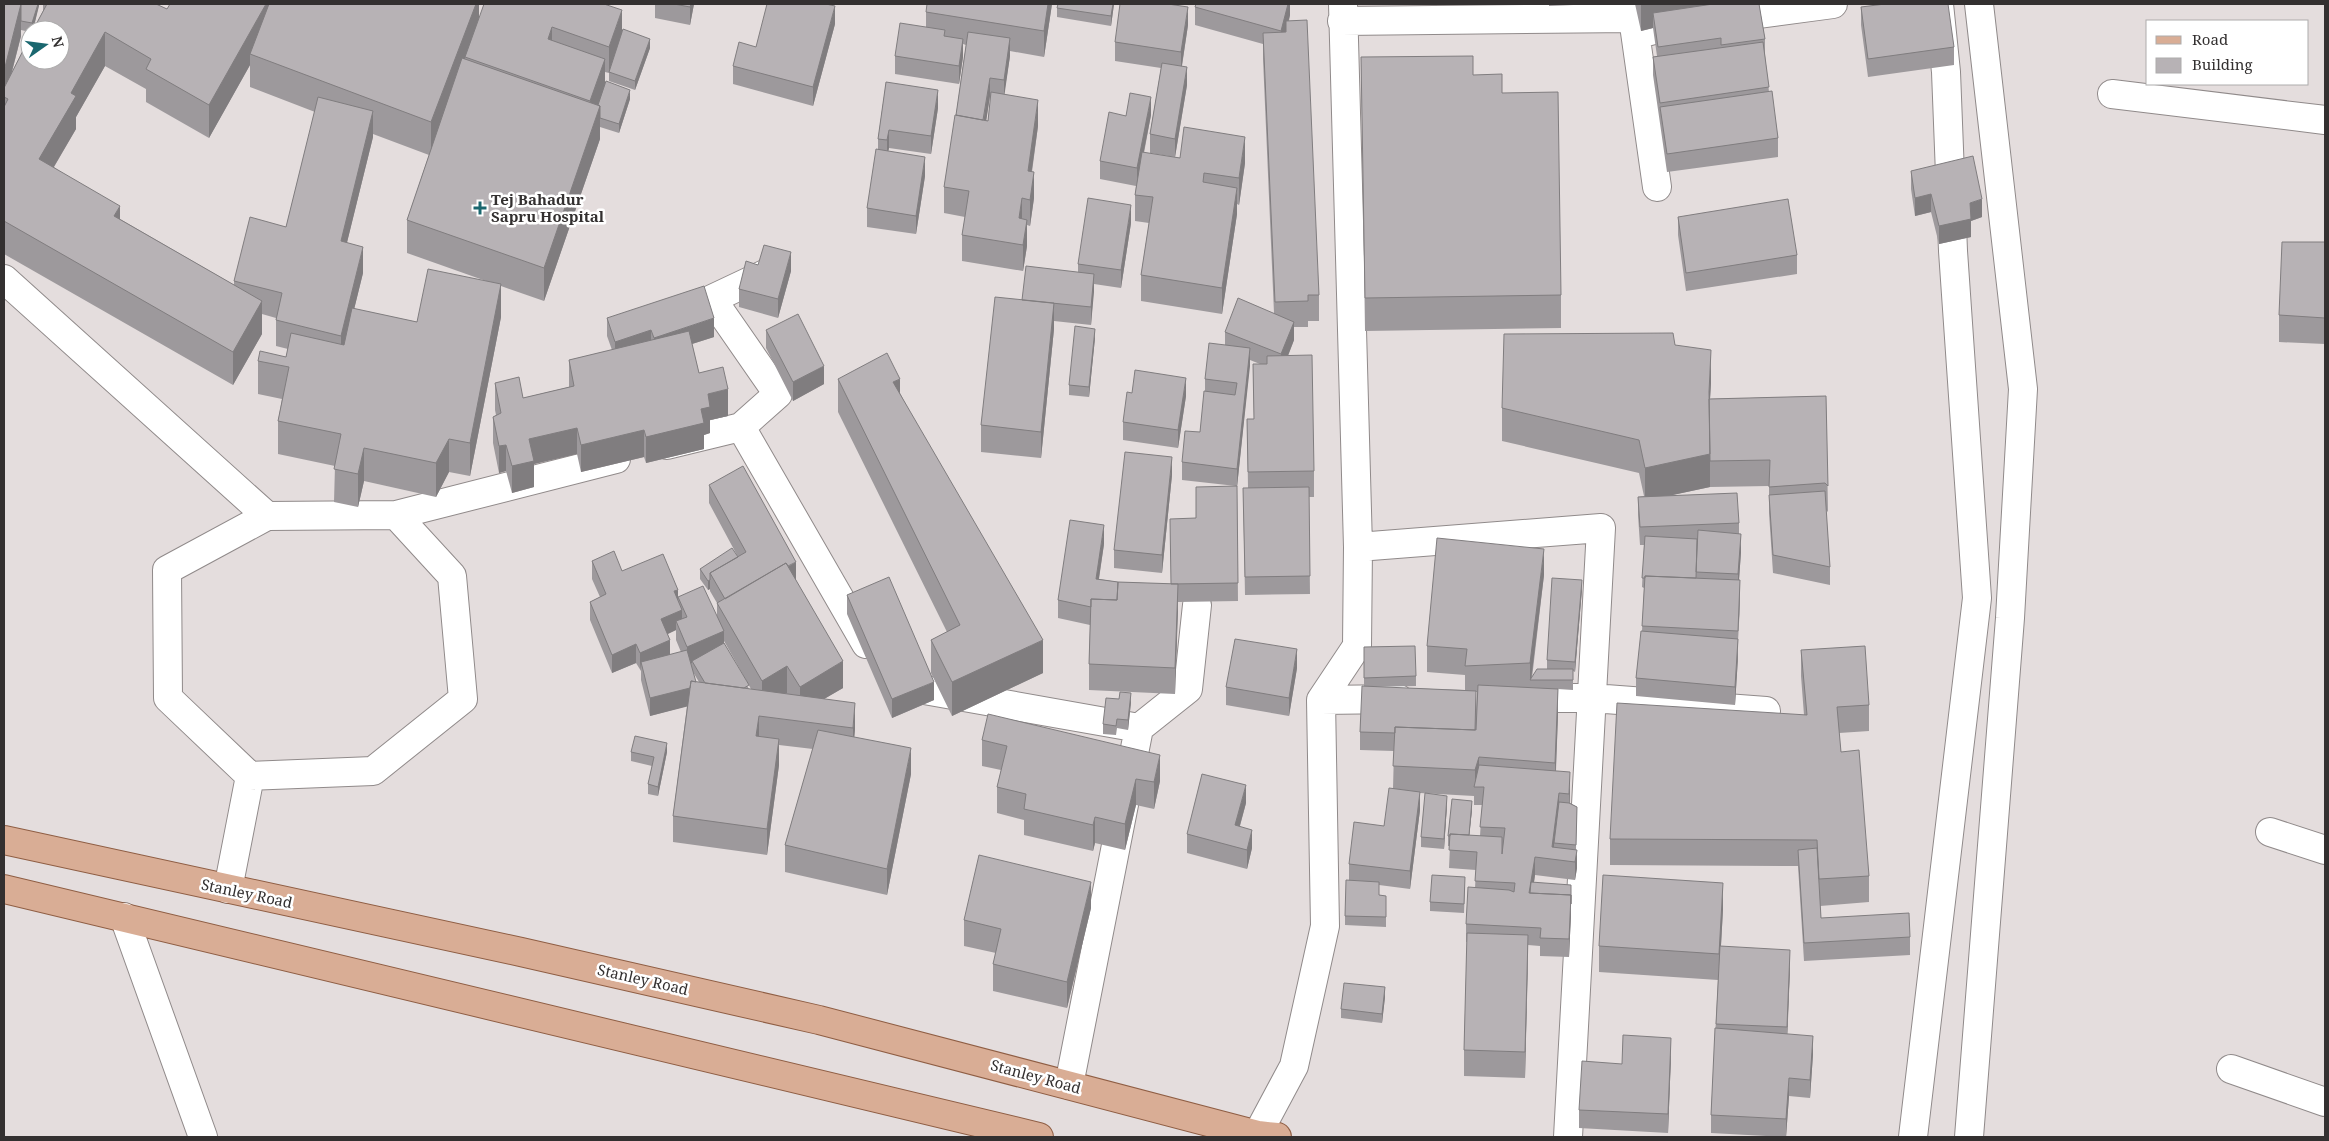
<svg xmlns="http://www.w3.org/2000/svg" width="2329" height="1141" viewBox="0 0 2329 1141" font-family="'Noto Serif',serif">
<rect width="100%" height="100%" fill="#e4dddd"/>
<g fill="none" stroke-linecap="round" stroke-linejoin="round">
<!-- street casing -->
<g stroke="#908a8a" stroke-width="30">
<path id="street" d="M1633,18L1657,187
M1342,21L1633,18L1639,34L1669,26L1833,4
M2112,94L2325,120
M4,279L267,516
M741,427L778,394L712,299L765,274
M667,445L741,427L866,644
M396,515L452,576L463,699L373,771L250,776L168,698L167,570L267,516L396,515L616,459
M1358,547L1601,528L1568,1137
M896,685L1139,728L1069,1085
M1522,698H1592L1766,711
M1321,700L1399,699
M1139,728L1188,689L1197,605
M2270,832L2325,850
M228,889L250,776
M124,917L203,1137
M2231,1069L2325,1102
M1256,1137L1294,1066L1325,926L1321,700L1357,646L1358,547L1343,4
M1913,1137L1977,598L1953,251L1946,72L1939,4"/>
</g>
<!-- secondary casing -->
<g stroke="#908a8a" stroke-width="30">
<path id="secondary" d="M1969,1137L2010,618L2023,389L1979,4"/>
</g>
<!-- primary casing -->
<g stroke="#8f5e44" stroke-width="30">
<path id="primary" d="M4,840L521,952L819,1020L1258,1135L1277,1137
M4,889L1039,1137"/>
</g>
<!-- street -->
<use href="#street" stroke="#fff" stroke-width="28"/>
<!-- secondary -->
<use href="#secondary" stroke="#fff" stroke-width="28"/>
<!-- primary -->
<use href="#primary" stroke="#d9ad95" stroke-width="28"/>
</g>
<!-- wall -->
<path fill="#9d999c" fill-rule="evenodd" d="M4,4H39L33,30H30V32L21,30V36L12,72L43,11V4H156L167,9L479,4V17L622,33L650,48L635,90L609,81V73L605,72V85L630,99L619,133L600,127V139L544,301L501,286V317L470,476L449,472L436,497L364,481L358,507L334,502L335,466L278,454V421L282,399L258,394V361L286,357L288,349L276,346V318L262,314V334L233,385L4,254ZM250,65V87L315,112L286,227L234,281V285L120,219L54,167L76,129V117L105,66L146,89V102L209,138ZM373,134L429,155L407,220V253L486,281L417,322L354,309L363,273L347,242L373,137Z
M655,4H694L690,25L655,18Z
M1052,4L1044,57L1010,51V56L1004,94L1038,126L1032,172L1034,198L1030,226L1027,225V246L1023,271L962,261V235L965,217L944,213V187L956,115L966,45L963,44V57L959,84L895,74V56L926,27V12ZM990,96H991L988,121L986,120Z
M1114,4L1111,26L1057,17V8Z
M1196,4H1299H1290V15L1289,21L1319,295V321H1308V327H1294V340L1288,356L1314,471V497H1309L1310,594L1245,595L1243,488H1248L1247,419H1254L1253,364H1260L1250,360L1237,487L1238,601L1178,602L1175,694L1089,690V664L1090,625L1058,618V600L1104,544L1099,579L1118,582L1171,584L1196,519L1236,486L1182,480V462L1200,432L1205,391V379L1225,345V332L1274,313L1263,59V44L1195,25V7Z
M1549,4H1598L1549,6Z
M1635,4H1759L1765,39V55L1769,92L1778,138V157L1667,172L1653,75V57L1657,56L1653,28L1641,31Z
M1861,7L1954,47V65L1868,77L1861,25Z
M835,24L813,106L733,84V66L756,47Z
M1188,25L1182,66L1187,85L1175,157L1150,153V134L1161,68L1115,61V42Z
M1361,57L1473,75L1502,93L1561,295V328L1365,331Z
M886,82L938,108L931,154L889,148L888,151L925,176L916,234L867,227V208L878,150V139Z
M1151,115L1144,153L1180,158L1245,163L1239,205L1237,204V214L1222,314L1141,301V275L1149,223L1135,221V195L1136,186L1100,179V161L1126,116Z
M1911,171L1982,217L1971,221V237L1939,244L1931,212L1915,216L1911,189Z
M1678,217L1797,255V274L1686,291L1678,235Z
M1131,223L1121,288L1094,284L1091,325L1054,321V329L1041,458L981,452V425L1022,300L1078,272V264Z
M2325,242V344L2279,342V315Z
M758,265L791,271L778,318L739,307V289Z
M607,318L714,337L692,344L699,373L728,416L710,420V433L704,435V449L646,463L644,457L581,472L577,454L534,464V487L512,493L506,471L499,473L493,443V417L496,415L495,410V383L523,398L569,387V360L612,350L607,336Z
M766,330L824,384L793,401L766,348Z
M1095,338L1089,397L1069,395V385Z
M1675,345L1711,383L1710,399L1826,396L1828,512L1826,510L1830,567V585L1773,573L1769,513V486L1710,487L1672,495L1739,523V534L1741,552L1739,580L1740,599L1738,639V657L1735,705L1636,696V678L1642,631L1644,588L1642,587L1644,545H1640L1638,515V497L1644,496L1639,473L1502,441V408Z
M838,379L900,393L1043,673L952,716L931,673V640L947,632L838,412Z
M1132,393L1186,396L1178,448L1123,440V422Z
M1172,475L1162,573L1114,568V550Z
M709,485L796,580L843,688L824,699L855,729L854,737L911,774L887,895L785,872V845L813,749L779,745V765L767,855L673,842V816L687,706L650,716L641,680V671L636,663L612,673L590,620V602L600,597L592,579V561L622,571L717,616V603L710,591V589L708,590L700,579V569L738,557L709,503ZM676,630V640L681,652L670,655L668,634ZM724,641L751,689H749L724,643ZM693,672L699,682H696Z
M1544,575L1532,678L1547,669V660L1582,589L1575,672L1573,671V690L1558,689V715L1556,771L1570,790V803L1577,807L1576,850L1577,868L1575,880L1535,875L1534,882L1571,914L1569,957L1540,956V946L1528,945L1525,1078L1464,1076V1050L1467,942H1466V924L1475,888L1476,870L1449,868L1450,846H1448V836L1472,810L1469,835L1480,836L1482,805H1474V796L1420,793V810L1410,889L1379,885V895L1386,896V927L1345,925V916L1349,880V864L1384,826L1393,789L1394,751L1360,750V732L1364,687V647L1416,676V686L1371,687L1465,690V675L1427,672V646ZM1476,692H1477L1476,709Z
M847,595L934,700L892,718L847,614Z
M1801,650L1869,705V731L1839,733L1841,752L1869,876V902L1820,906L1821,918L1910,937V955L1804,961L1798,866L1610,865V839L1804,715L1801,676Z
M1297,668L1289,716L1226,705V687Z
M1131,702L1128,730L1117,728L1116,735L1103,734V724Z
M982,740L1160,781L1154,809L1136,805L1125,850L1095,843L1093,851L1024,835V820L997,813V787L1001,770L982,766Z
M631,752H667L658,796L648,794V784L652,766L631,761Z
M1246,803L1240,826L1252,848L1247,869L1187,853V834Z
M1447,805L1444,849L1421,847V837Z
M1465,887L1464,913L1430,911V902Z
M1091,908L1067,1008L993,991V964L996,953L964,946V920Z
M1723,909L1721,946L1790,968L1787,1034L1813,1054L1810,1098L1789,1096L1786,1137L1711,1133V1115L1718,980L1599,972V946Z
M1385,997L1382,1023L1341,1018V1009Z
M1671,1056L1668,1133L1579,1128V1110L1622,1064Z"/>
<!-- shaded-wall -->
<path fill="#807d7f" d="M21,4V36L5,98L4,97V71Z
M38,4H39V6L33,30H32V23Z
M266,4H273L250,54V65L209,138V105Z
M476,4H479V29L465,57V66L431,156V122Z
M691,4H694L690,25V7Z
M1048,4H1052L1044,57V31Z
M1113,4H1114L1111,26V16Z
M1288,4H1290V15L1281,49V31Z
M1645,4H1728L1653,13V28L1641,31V5Z
M835,6V24L813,106V87Z
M1188,7V25L1181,71V52Z
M622,10V36L609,73V47Z
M552,27V53L548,39Z
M105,32V66L76,117V129L39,192V159L71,93Z
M1010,38V56L1004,98V80Z
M650,39V48L635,90V81Z
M963,39V57L959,84V66Z
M605,59V86L590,127V101Z
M1187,67V85L1175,157V139Z
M990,78V96L983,142V124Z
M630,90V99L619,133V124Z
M938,90V108L931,154V136Z
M1151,97V115L1137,186V168Z
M1038,100V126L1028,197V171Z
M600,106V139L544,301V268Z
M373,111V137L341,267V241Z
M889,130V148L887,158V140Z
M1245,137V163L1239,205V178Z
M925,157V176L916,234V216Z
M1034,172V198L1030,226V200Z
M1237,188V214L1222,314V288Z
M1931,194V212L1915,216V198Z
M1022,198V224L1019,245V218Z
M1982,199V217L1971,221V237L1939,244V226L1970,203Z
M1131,205V223L1121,288V270Z
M120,206V239L114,216Z
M1027,220V246L1023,271V245Z
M363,247V273L341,363V336Z
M791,252V271L778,318V299Z
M1094,274V292L1091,325V307Z
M501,284V317L470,476V443Z
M262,301V334L233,385V352Z
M1054,303V329L1041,458V432Z
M714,318V337L654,356V338Z
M1294,322V340L1281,373V354Z
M1095,329V338L1089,397V387Z
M651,330V349L615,360V342Z
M1250,348V366L1237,487V469Z
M1711,350V383L1709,415V392Z
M824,366V384L793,401V382Z
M1186,378V396L1178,448V430Z
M900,379V412L893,382Z
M728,389V416L710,420V433L704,435V449L646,463V437L701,409L708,394Z
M577,428V454L534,464V487L512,493V466L529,439Z
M644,430V457L581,472V445Z
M449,439V472L436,497V463Z
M506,445V471L499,473V446Z
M364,448V481L358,507V474Z
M1710,454V487L1645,501V468Z
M1172,457V475L1162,573V555Z
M1104,525V544L1096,597V579Z
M1741,534V552L1738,593V574Z
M1544,549V575L1531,680H1530V663Z
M796,562V580L726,601Z
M710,580V589L708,590V581Z
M1582,580V589L1575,672V662Z
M1740,580V599L1738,647V639V657L1735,705V687L1738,648Z
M1178,584V611L1175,694V668Z
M678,590V608L674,591Z
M682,610V628L676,621V630L661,637V619Z
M724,631V649L692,661V663L687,665V647Z
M670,640V658L641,662L640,671V653Z
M1043,640V673L952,716V682Z
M636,644V663L612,673V655Z
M1297,649V668L1289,716V698Z
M843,661V688L800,713V687Z
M787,666V693L762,707V681Z
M934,682V700L892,718V699Z
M697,686V704L650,716V698Z
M1558,689V715L1555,789V763Z
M1131,693V702L1128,730V720Z
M855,703V729L853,755V728Z
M759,716V742L756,736Z
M779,739V765L767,855V829Z
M667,743V752L658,796V787Z
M911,748V774L887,895V869Z
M1160,755V781L1154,809V782Z
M1479,757V783L1475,787V770Z
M1570,772V790L1569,812V794Z
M1136,779V805L1125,850V824Z
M1246,785V803L1235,843V825Z
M1420,792V810L1410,889V871Z
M1559,793V811L1554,843V853L1552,847Z
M1447,796V805L1444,849V839Z
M1472,801V810L1468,847V838Z
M1095,817V843L1093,851V825Z
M1252,830V848L1247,869V850Z
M1577,850V868L1575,880V862Z
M1535,857V875L1531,902L1529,893Z
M1091,882V908L1067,1008V982Z
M1723,883V909L1719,980V954Z
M1571,885V914L1569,957V939Z
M1528,935V961L1525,1078V1052Z
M1790,950V968L1787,1045V1027Z
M1385,987V997L1382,1023V1014Z
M1813,1036V1054L1810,1098V1080Z
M1671,1038V1056L1668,1133V1114Z
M1789,1078V1096L1786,1137V1119Z"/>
<!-- building -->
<path fill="#b7b2b5" stroke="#807d7f" d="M4,4H21L4,71Z
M21,4H38L32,23L21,21Z
M47,4H156L167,9L170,4H266L209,105L146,69L151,59L105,32L71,93L76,96L39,159L120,206L114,216L262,301L233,352L4,221V107L8,99L4,97V88L30,37V60H60V30H33Z
M269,4H476L431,122L250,54Z
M484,4H604L622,10L609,47L552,27L548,39L605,59L590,101L465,57Z
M674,4H691L690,7Z
M767,4H826L835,6L813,87L733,66L739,42L756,47Z
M927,4H1048L1044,31L926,12Z
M1058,4H1113L1111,16L1057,8Z
M1120,4H1168L1188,7L1181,52L1115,42Z
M1196,4H1288L1281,31L1195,7Z
M1713,4H1759L1765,39L1721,45V38L1658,47L1653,13Z
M1885,4H1948L1954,47L1868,59L1861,7Z
M1307,20L1319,295H1308V301L1275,302L1263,33L1286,32V21Z
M900,23L945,30L944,36L963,39L959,66L895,56Z
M623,29L650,39L635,81L609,72Z
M968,32L1010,38L1004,80L990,78L983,120L956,115Z
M1763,42L1769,87L1660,103L1653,57Z
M1473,56V75L1502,74V93L1558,92L1561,295L1365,298L1361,57Z
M462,58L600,106L544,268L407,220Z
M1162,63L1187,67L1175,139L1150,134Z
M606,81L630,90L619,124L600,118V106L598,105Z
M886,82L938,90L931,136L889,130L887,140L878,139Z
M1772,91L1778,138L1667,154L1660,107Z
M991,92L1038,100L1028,171L1034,172L1030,200L1022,198L1019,218L1027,220L1023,245L962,235L969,191L944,187L955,115L988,121Z
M1130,93L1151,97L1137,168L1100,161L1109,112L1126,116Z
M318,97L373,111L341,241L363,247L341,336L276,320L282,293L234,281L250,217L286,227Z
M1184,127L1245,137L1239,178L1204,173L1203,182L1237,188L1222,288L1141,275L1153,197L1135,195L1142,152L1180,158Z
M876,149L925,157L916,216L867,208Z
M1973,156L1982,199L1970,203L1971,219L1939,226L1931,194L1915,198L1911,171Z
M1088,198L1131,205L1121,270L1078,264Z
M1788,199L1797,255L1686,273L1678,217Z
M2282,242H2325V318L2279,315Z
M764,245L791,252L778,299L739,289L746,261L758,265Z
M1026,266L1094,274L1091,307L1022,300Z
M428,269L501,284L470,443L449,439L436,463L364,448L358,474L334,469L341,434L278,421L289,367L258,361L260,351L286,357L291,333L344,345L352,308L417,322Z
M704,286L714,318L654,338L651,330L615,342L607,318Z
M995,297L1054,303L1041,432L981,425Z
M1238,298L1294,322L1281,354L1225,332Z
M798,314L824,366L793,382L766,330Z
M1075,326L1095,329L1089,387L1069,385Z
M689,331L699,373L723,367L728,389L708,394L710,407L701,409L704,423L646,437L644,430L581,445L577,428L529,439L534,461L512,466L506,445L499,446L493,417L501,413L495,383L519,377L523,398L574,386L569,360Z
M1673,333L1675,345L1711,350L1709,392L1710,454L1645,468L1639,440L1502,408L1504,334Z
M1209,343L1250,348L1237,469L1182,462L1185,431L1200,432L1204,391L1235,395L1237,383L1205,379Z
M887,353L900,379L893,382L1043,640L952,682L931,640L960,625L838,379Z
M1312,355L1314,471L1248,472L1247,419H1254L1253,364H1267V356Z
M1135,370L1186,378L1178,430L1123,422L1127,392L1132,393Z
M1826,396L1828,486L1825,483L1769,487L1770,460L1710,461L1709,399Z
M1125,452L1172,457L1162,555L1114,550Z
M743,466L796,562L788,566L786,563L725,599L710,573L746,552L709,485Z
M1237,486L1238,583L1171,584L1170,519L1196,518V487Z
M1309,487L1310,576L1245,577L1243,488Z
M1825,491L1830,567L1773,555L1769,495Z
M1737,493L1739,523L1640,527L1638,497Z
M1070,520L1104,525L1096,579L1118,582L1117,600L1091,599V607L1058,600Z
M1698,530L1741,534L1738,574L1696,572Z
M1645,536L1697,539L1696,578L1645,576V578H1642Z
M1437,538L1544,549L1530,663L1465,666L1467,649L1427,646Z
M732,548L738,557L710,573V580L708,581L700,569Z
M614,551L622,571L663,554L678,590L674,591L682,610L661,619L670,640L640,653L636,644L612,655L590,602L606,594L592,561Z
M786,563L843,661L800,687L787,666L762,681L717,603Z
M1645,576L1740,580L1738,631L1642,626Z
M889,577L934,682L892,699L847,595Z
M1552,578L1582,580L1575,662L1547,660Z
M1118,582L1178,584L1175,668L1089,664L1091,599L1117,600Z
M703,586L724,631L687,647L676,621L687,617L678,597Z
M1641,631L1738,639L1735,687L1636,678Z
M1235,639L1297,649L1289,698L1226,687Z
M724,643L749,685L744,688L705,683L692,661Z
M1415,646L1416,676L1364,678V647Z
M1865,646L1869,705L1837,707L1841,752L1859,750L1869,876L1819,879L1817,840L1610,839L1617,703L1807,715L1801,650Z
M687,650L696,682L691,681L690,688L650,698L641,662Z
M1537,669H1573V680H1530Z
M691,681L855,703L853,728L759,716L756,736L779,739L767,829L673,816Z
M1478,685L1558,689L1555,763L1479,757L1475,770L1393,766L1395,727L1476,730Z
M1362,686L1476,691L1475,730L1395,727V733L1360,732Z
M1120,692L1131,693L1128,720L1117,719L1116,726L1103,724L1106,698L1119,699Z
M988,714L1160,755L1154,782L1136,779L1125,824L1095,817L1093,825L1024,809L1026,794L997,787L1007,746L982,740Z
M818,730L911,748L887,869L785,845Z
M635,736L667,743L658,787L648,784L654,757L631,752Z
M1479,765L1570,772L1569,794L1559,793L1552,847L1577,850L1575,862L1535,857L1529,893L1571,895L1569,939L1540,938L1541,928L1466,924L1468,887L1509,890L1514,892L1515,883L1475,881L1477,852L1449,850L1450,834L1502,837V854L1505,828L1480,827L1484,787H1474Z
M1202,774L1246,785L1235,825L1252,830L1247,850L1187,834Z
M1389,788L1420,792L1410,871L1349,864L1354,822L1384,826Z
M1425,793L1447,796L1444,839L1421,837Z
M1452,799L1472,801L1469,835L1450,834V836H1448Z
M1559,802L1569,803L1577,807L1576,845L1554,843Z
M1817,848L1821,918L1909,913L1910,937L1804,943L1798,850Z
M979,855L1091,882L1067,982L993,964L1001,929L964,920Z
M1432,875L1465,877L1464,904L1430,902Z
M1603,875L1723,883L1719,954L1599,946Z
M1346,880L1379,882V895L1386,896V917L1345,916Z
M1531,882L1571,885V904V895L1530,893Z
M1467,933L1528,935L1525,1052L1464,1050Z
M1720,946L1790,950L1787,1027L1716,1024Z
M1344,983L1385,987L1382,1014L1341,1009Z
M1715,1028L1813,1036L1810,1080L1789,1078L1786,1119L1711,1115Z
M1623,1035L1671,1038L1668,1114L1579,1110L1582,1061L1622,1064Z"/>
<!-- markers -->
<path fill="#1a676f" stroke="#fff" stroke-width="2" d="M477.5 200.5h5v5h5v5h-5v5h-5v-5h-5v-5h5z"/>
<g text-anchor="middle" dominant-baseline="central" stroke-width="5" stroke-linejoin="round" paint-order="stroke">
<!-- poi labels -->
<g font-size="15" font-weight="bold" fill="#333030" stroke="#fff" text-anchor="start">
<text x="491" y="199">Tej Bahadur<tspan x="491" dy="17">Sapru Hospital</tspan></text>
</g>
<!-- street labels -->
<g font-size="15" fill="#333030" stroke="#fff">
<text transform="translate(247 893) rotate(12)">Stanley Road</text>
<text transform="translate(643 979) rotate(13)">Stanley Road</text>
<text transform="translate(1036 1076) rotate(15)">Stanley Road</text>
</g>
</g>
<!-- border -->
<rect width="2329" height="1141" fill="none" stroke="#333030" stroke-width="10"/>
<!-- legend -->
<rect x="2146" y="20" width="162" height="65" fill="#ffffff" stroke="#adacac"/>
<rect x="2156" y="36" width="25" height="8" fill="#d9ad95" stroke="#adacac"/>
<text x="2192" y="45" font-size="15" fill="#333030">Road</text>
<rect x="2156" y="58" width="25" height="15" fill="#b7b2b5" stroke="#adacac"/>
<text x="2192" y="70" font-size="15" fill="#333030">Building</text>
<!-- north arrow -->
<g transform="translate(45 45) rotate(76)"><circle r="24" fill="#ffffff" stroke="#adacac"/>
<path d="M0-4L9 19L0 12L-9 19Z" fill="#1a676f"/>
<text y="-8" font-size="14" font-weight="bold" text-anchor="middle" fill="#333030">N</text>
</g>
</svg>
